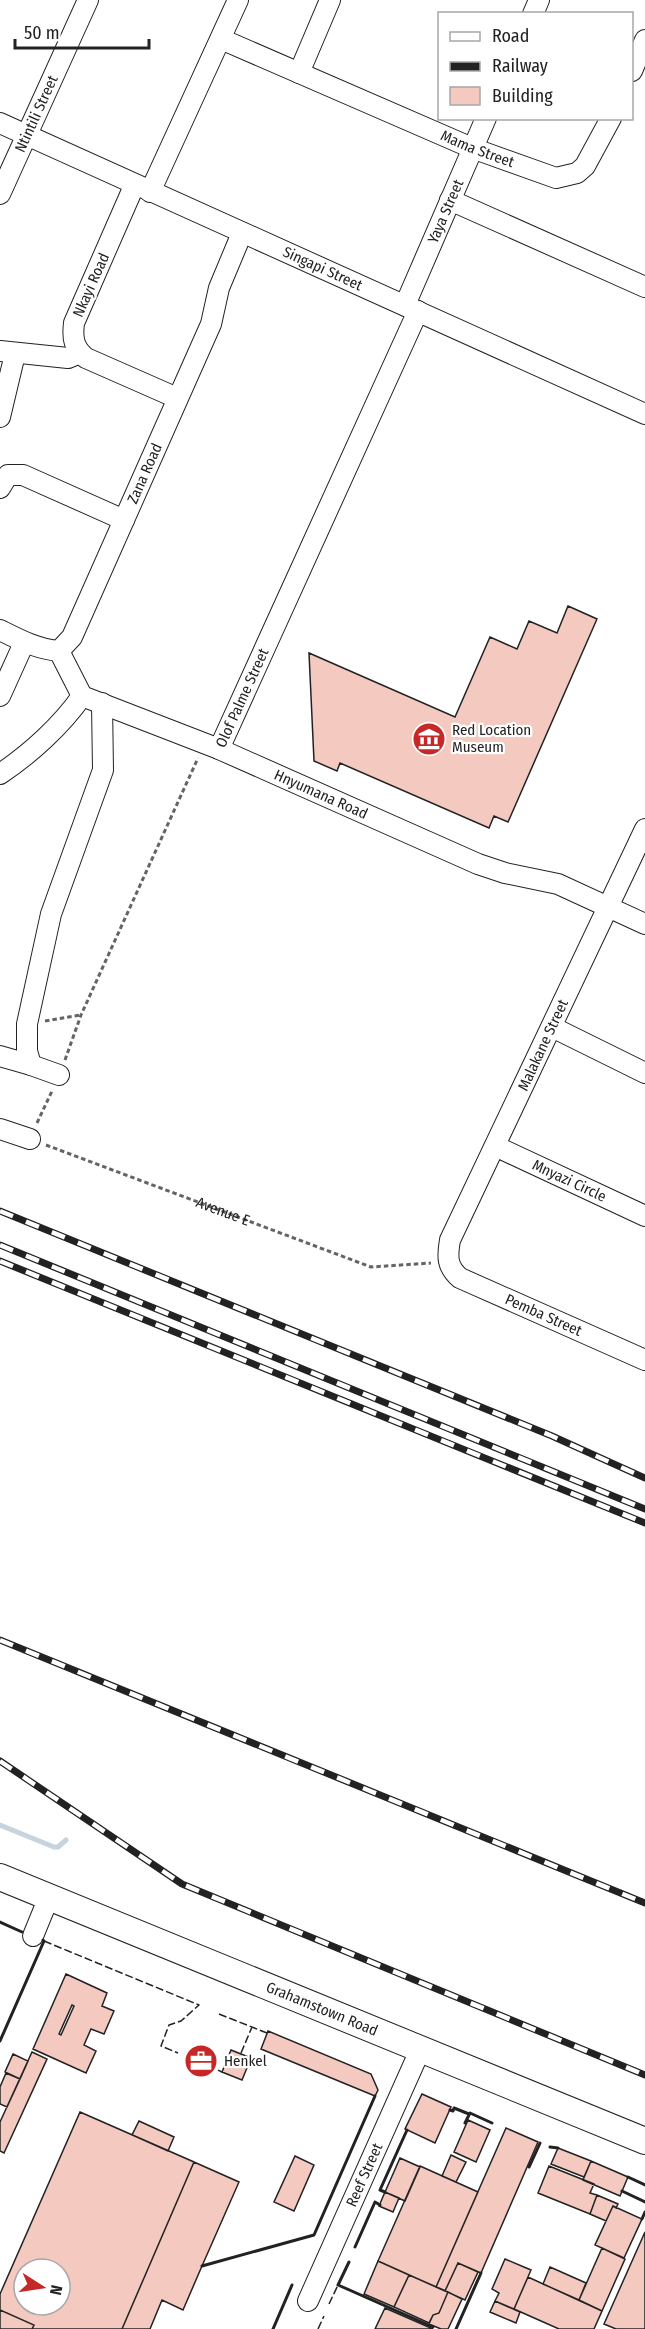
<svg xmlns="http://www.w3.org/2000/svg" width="645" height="2329" viewBox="0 0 645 2329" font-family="'Fira Sans Condensed',sans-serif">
<rect width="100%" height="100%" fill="#fff"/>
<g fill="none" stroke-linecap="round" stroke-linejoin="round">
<!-- stream -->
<path stroke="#c7d3dd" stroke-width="5" d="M0,1825L54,1847H58L66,1840"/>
</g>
<!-- building -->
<path fill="#f3c9c0" stroke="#222" stroke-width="1.5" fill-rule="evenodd" d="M568,606L597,619L508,822L494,816L489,828L340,763L337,771L314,761L309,653L455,717L490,637L517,649L529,621L557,633Z
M66,1974L107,1993L102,2006L114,2011L104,2034L91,2029L84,2045L96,2051L86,2073L33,2049ZM72,2005L74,2006L61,2035L59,2034Z
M268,2031L371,2074L378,2090L375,2096L261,2049Z
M231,2050L251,2058L242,2080L222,2072Z
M32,2052L47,2059L4,2153L0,2151V2122Z
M13,2054L28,2061L20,2079L5,2072Z
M6,2073L20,2079L7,2107L0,2104V2087Z
M422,2094L451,2107L435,2143L405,2129Z
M80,2112L194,2162L122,2329H32L34,2325L0,2310V2294ZM24,2269H60V2305H24Z
M468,2120L490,2130L476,2162L454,2152Z
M139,2121L174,2137L168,2151L132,2135Z
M506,2128L538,2142L481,2273L458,2263L445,2291L436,2287Z
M558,2148L591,2161L584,2177L551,2164Z
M451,2155L466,2162L456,2182L442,2176Z
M295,2156L314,2165L294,2211L274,2202Z
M400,2158L420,2167L405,2201L385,2192Z
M591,2161L628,2177L620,2196L583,2180Z
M194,2162L239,2182L202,2266L183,2310L162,2300L150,2329H122Z
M420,2166L478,2192L436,2287L378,2261Z
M549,2166L594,2184L590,2193L597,2195L590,2214L538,2193Z
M385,2192L399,2198L393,2212L379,2206Z
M597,2195L618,2204L616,2208L613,2206L606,2221L590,2214Z
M613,2206L642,2219L624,2258L595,2245Z
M645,2232V2329H616L604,2324Z
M602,2248L625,2259L602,2311L579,2300Z
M505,2259L531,2270L514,2309L495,2301L499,2293L492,2289Z
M378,2261L409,2275L394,2307L364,2294Z
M458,2263L478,2272L465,2300L445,2291Z
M550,2267L586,2283L579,2300L543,2284Z
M409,2275L448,2292L439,2313L433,2315L429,2323L394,2307Z
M528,2277L602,2311L594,2329H559L514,2309Z
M448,2292L462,2299L448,2329H441L429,2324L433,2315L439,2313Z
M495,2301L520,2312L516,2323L490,2312Z
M385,2308L433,2329H375Z
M0,2310L34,2325L32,2329H0Z"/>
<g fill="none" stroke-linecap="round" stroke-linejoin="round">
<!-- minor casing -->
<g stroke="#222" stroke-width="22">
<g id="minor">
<path d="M533,14L539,0"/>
<path id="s2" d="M221,39L472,148L556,178L577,173L585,166L611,118"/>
<path d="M632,71L645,40"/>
<path d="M299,73L330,0"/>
<path id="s3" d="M0,123L645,414"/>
<path d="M134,186L74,323C72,339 74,348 86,358L177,398"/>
<path d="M150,192L238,0"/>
<path id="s4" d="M0,194L88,0"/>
<path d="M450,200L645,287"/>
<path id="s5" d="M405,305L486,118"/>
<path d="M0,351L68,358L80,353"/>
<path d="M0,417L15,354"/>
<path d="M0,488L8,475H23L124,520"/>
<path id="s6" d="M0,630C20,640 37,649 59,651L72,637L211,324L219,288L242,233"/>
<path id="s7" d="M59,651L82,696L219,749L478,864L505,873L558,884L645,924"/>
<path d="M0,696L24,643"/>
<path id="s8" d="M219,749L418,311"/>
<path d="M0,774C30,754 61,726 82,696"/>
<path id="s9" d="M645,829L450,1240C447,1257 447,1267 460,1278L645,1360"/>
<path d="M552,1027L645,1073"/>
<path d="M0,1056L31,1065"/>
<path d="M59,1075L31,1065L27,1051V1024L51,914L103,770L102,703"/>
<path d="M0,1129L30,1139"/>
<path id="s10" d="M495,1146L645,1216"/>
<path d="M33,1936L49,1897"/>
<path id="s11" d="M308,2301L421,2048"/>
</g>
</g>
<!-- major casing -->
<g stroke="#222" stroke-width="28">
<g id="major">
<path id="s12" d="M0,1877L645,2141"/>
</g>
</g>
<!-- path -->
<g stroke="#646464" stroke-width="3" stroke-dasharray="4.5 3" stroke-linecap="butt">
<path d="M45,1021L81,1015"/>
<path d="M65,1060L81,1015L198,758"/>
<path d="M37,1123L52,1091"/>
<path id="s1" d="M46,1145L371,1267L431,1263"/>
</g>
<!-- minor -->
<use href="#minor" stroke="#fff" stroke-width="20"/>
<!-- major -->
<use href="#major" stroke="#fff" stroke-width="26"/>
<!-- rail casing -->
<g stroke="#222" stroke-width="7">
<path id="rail" d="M0,1211L552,1436L645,1478
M0,1245L645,1509
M0,1261L645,1523
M0,1640L645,1903
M0,1761L182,1884L645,2075"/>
</g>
<!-- rail -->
<use href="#rail" stroke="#fff" stroke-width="4.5" stroke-dasharray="14" stroke-linecap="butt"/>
<!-- fence -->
<path stroke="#222" stroke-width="1.5" stroke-dasharray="8 3" stroke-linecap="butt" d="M44,1941L199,2005L181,2021L169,2025L161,2046L178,2053
M219,2014L267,2033
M241,2053L252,2027
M198,2061L222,2072
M329,2304L338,2285
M318,2329L324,2316"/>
<!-- wall -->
<path stroke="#222" stroke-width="3" d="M0,1922L22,1932
M0,2041L44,1941L43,1940
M450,2110L453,2111L454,2108L469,2114
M465,2123L470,2113L492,2123
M550,2147L558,2148
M529,2167L540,2143
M628,2177L645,2185
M622,2191L645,2202
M385,2192L380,2190L407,2130
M642,2219L645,2212
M355,2247L375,2202L380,2205
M349,2262L338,2285L433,2327
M202,2266L314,2235L375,2096
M273,2329L292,2285
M456,2329L481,2273"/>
</g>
<!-- icons -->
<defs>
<g id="museum-disc" transform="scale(1.725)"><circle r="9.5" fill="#c62828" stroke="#fff"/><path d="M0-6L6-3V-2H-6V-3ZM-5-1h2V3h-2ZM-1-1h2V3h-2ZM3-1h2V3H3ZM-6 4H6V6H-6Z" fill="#fff"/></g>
<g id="office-disc" transform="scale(1.725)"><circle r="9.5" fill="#c62828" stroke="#fff"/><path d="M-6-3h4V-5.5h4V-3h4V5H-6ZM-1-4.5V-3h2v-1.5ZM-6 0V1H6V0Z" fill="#fff"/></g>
</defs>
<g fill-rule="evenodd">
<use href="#museum-disc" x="429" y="739"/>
<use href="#office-disc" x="201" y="2061"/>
</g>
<g text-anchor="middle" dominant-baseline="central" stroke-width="4.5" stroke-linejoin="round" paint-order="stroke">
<!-- street labels -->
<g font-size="15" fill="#222" stroke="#fff">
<text stroke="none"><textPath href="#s4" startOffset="88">Ntintili Street</textPath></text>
<text stroke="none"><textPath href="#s2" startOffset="279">Mama Street</textPath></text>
<text stroke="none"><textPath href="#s5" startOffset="102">Yaya Street</textPath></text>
<text stroke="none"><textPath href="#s3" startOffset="354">Singapi Street</textPath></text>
<text transform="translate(91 285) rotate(-66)">Nkayi Road</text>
<text stroke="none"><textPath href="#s6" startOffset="261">Zana Road</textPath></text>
<text stroke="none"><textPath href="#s8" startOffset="56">Olof Palme Street</textPath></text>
<text stroke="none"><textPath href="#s7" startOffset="309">Hnyumana Road</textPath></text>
<text transform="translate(543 1045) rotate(-65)">Malakane Street</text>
<text stroke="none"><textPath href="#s10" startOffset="82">Mnyazi Circle</textPath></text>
<text stroke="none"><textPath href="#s1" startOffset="189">Avenue E</textPath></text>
<text stroke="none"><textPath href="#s9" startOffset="588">Pemba Street</textPath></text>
<text stroke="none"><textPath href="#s12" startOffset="348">Grahamstown Road</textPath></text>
<text stroke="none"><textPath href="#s11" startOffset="138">Reef Street</textPath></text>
</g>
<!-- poi labels -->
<g font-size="15" fill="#222" stroke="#fff" text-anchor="start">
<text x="452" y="730">Red Location<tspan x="452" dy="17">Museum</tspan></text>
<text x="224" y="2061">Henkel</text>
</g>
</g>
<!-- legend -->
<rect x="438" y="12" width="195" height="108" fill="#ffffff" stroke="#a7a7a7" stroke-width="1.5"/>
<rect x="450" y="32" width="30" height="9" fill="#ffffff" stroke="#a7a7a7" stroke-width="1.5"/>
<text x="492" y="42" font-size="18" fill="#222222">Road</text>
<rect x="450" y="62" width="30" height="9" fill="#222222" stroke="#a7a7a7" stroke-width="1.5"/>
<text x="492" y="72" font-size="18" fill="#222222">Railway</text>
<rect x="450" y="87" width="30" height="18" fill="#f3c9c0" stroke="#a7a7a7" stroke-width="1.5"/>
<text x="492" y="102" font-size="18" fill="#222222">Building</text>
<!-- north arrow -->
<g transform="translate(42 2287) rotate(102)"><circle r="28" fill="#ffffff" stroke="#a7a7a7" stroke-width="1.5"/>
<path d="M0-4.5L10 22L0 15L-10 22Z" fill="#c62828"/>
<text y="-9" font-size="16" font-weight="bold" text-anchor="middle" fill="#222222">N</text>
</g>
<!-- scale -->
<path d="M15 39v9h134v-9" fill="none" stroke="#222222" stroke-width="3"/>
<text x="24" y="39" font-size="18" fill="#222222" stroke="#ffffff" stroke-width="4.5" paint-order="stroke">50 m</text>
</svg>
